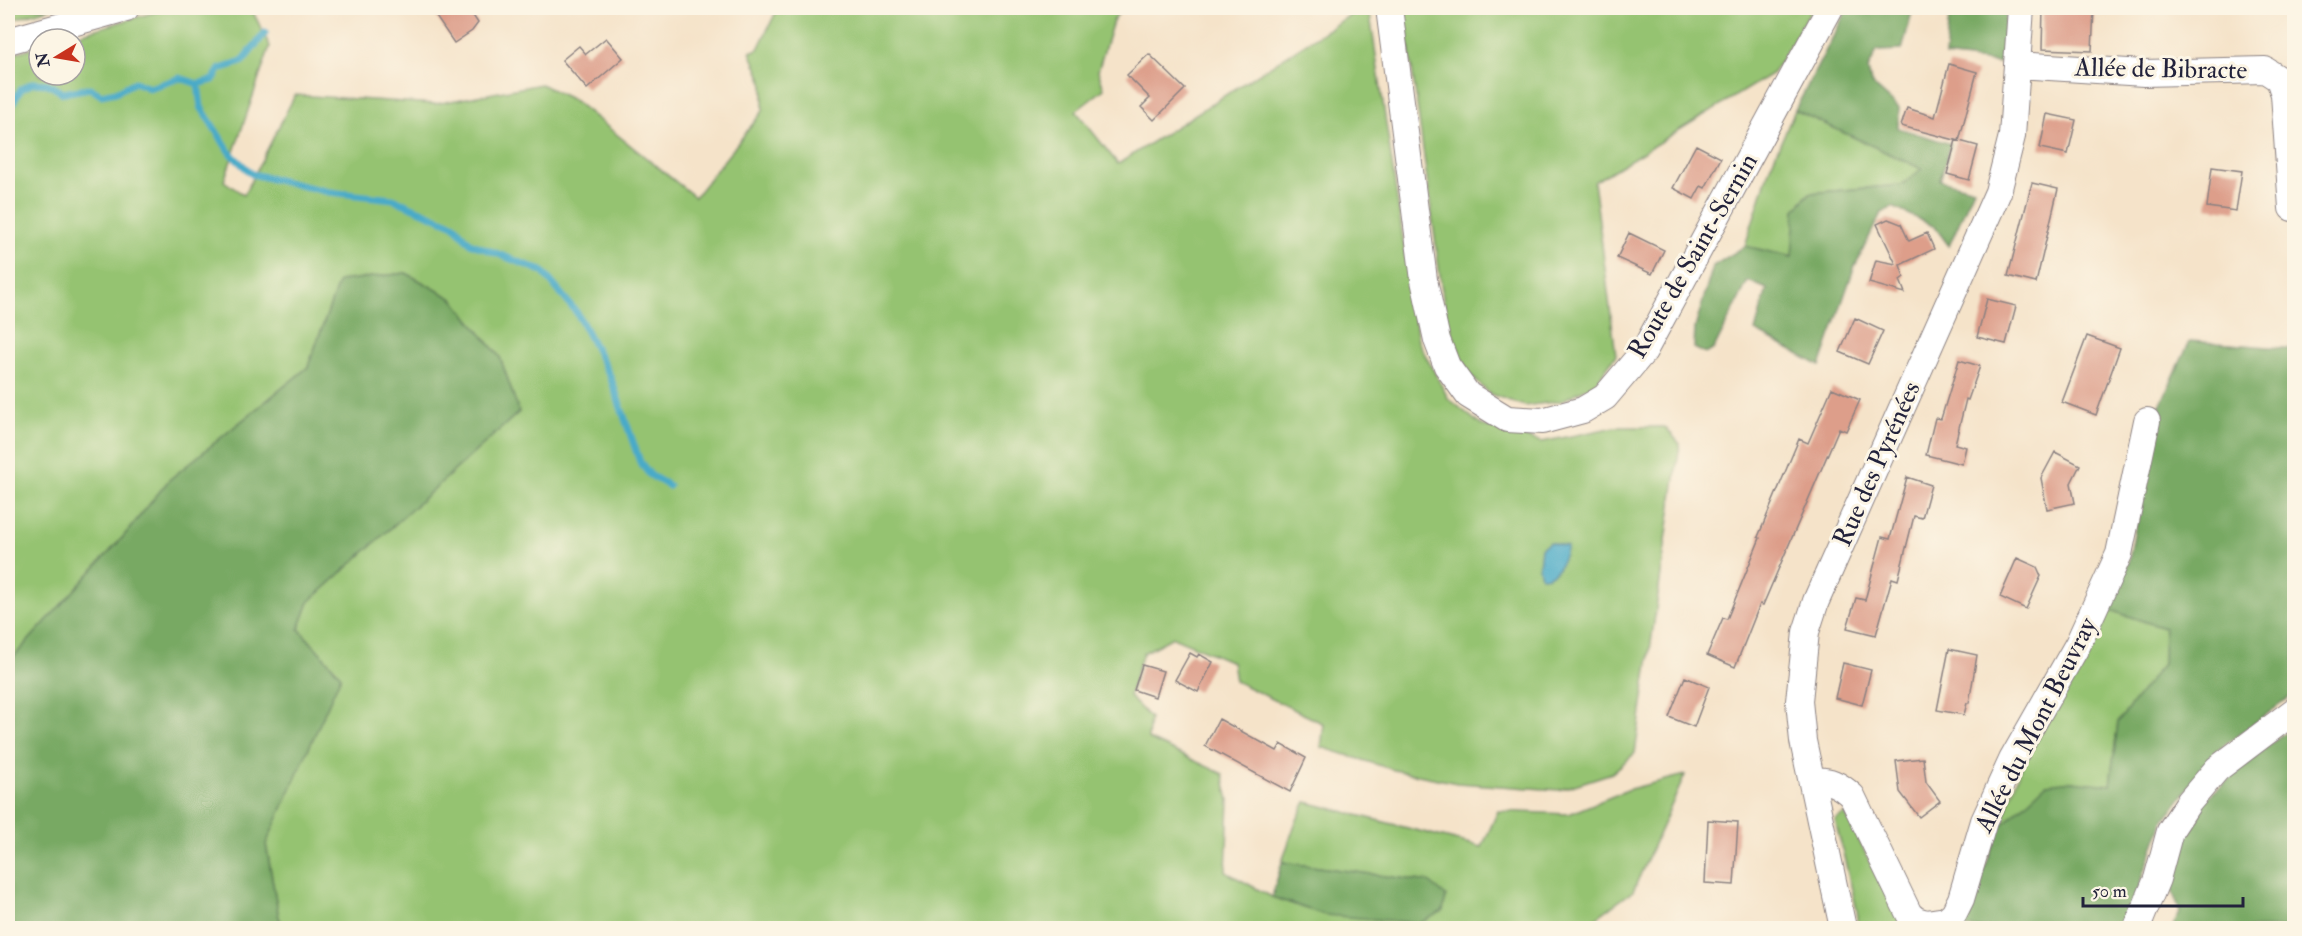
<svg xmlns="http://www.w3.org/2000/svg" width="2302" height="936" viewBox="0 0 2302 936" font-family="'IM FELL Double Pica',serif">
<rect width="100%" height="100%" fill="#fcf5e5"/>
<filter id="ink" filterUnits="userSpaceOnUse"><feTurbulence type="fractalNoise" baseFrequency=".0167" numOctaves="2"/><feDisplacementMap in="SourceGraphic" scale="12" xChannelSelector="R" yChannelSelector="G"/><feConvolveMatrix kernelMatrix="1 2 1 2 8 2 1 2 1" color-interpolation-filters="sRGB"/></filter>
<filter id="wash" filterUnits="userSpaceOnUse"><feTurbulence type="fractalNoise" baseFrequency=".008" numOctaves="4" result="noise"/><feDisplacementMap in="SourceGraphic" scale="24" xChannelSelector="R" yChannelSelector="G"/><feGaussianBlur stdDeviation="1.35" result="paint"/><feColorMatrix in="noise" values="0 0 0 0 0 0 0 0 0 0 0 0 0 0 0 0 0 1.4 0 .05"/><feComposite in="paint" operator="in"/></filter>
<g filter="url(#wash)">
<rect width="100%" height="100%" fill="#f5e3c9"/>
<!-- green -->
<path fill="#95c371" stroke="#5c7256" stroke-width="1.5" d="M8,8H52L8,21Z
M169,8H251L270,46L224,181L244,195L295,95L435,104L541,84L575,101L695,197L763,111V82L750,52L758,49L778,8H1122L1113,21L1098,71L1104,89L1076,111L1118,164L1361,8H1369L1418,341L1448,398L1481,425L1542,442L1615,427H1665L1680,444L1635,753L1612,773L1559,790L1457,783L1394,770L1321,747L1324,724L1235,681L1232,662L1173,637L1143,653L1129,696L1150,718L1148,739L1223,774L1229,800L1226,872L1272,897L1325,915L1429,882L1282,862L1295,824L1306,802L1482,847L1498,811L1569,814L1630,789L1685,775L1633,891L1582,928H285L279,918L266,844L341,676L299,629L309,602L519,412L500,357L453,299L406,273L339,281L308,367L169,480L123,537L8,663V55L39,46V75H75V39H62Z
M1404,8H1813L1773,73L1594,182L1616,355L1595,384L1561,401L1525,406L1490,394L1469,374L1446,320Z
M1795,110L1922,169L1901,185L1810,193L1795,210L1793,257L1745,246L1770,167Z
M2110,610L2164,628L2163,665L2118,722L2110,786L2072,781L1999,828L2021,769Z
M1845,813L1896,913L1913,928H1859L1857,910L1835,820Z"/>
<!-- forest -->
<path fill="#78a963" stroke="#4d664f" stroke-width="1.5" d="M1848,8H1913L1902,50L1877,51L1868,69L1871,83L1899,108L1898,128L1951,144L1940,180L1974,189L1949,246L1935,227L1893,207L1881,213L1854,268L1820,366L1755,331L1767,289L1748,281L1714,349L1706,354L1694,348L1695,328L1713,266L1745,246L1792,257L1795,210L1810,193L1901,185L1922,169L1795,110Z
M1950,8H2007L2000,63L1945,56Z
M406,273L453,299L500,357L519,412L309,602L299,629L341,676L266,844L279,918L285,928H8V663L123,537L169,480L308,367L339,281Z
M2190,341L2294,349V694L2214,753L2163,822L2144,873L2128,928H1961L1968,917L1999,828L2046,784L2072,781L2110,785L2118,722L2163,664L2164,628L2110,610L2129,561L2157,412Z
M2294,724V928H2172L2180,912L2171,887L2177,846L2201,803Z
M1282,862L1429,882L1446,896L1443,911L1420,923L1325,915L1272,897Z"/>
<!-- water -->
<path fill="#49aac8" stroke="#366682" stroke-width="1.5" d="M1549,542L1567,547C1562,562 1558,577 1541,577L1539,567L1541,548Z"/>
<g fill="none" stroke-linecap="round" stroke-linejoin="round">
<!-- stream -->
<path stroke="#49aac8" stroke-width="7" d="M198,84L201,107L230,153L252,174L329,192L393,199L454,225L470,243L542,271L577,313L610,376L640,462L650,475L669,486
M8,111L21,89L33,83L48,84L63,93L90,88L101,95L116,92L135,82L149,88L180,78L198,84L213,80L220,69L242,62L265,33"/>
</g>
<g id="blocks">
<!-- building -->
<path fill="#dd9e8a" d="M430,8H468L478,23L472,31L454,43Z
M2043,8H2094L2092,51L2042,49Z
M606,38L623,58L587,89L562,60L579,46L586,54Z
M1149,54L1185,89L1154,120L1141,107L1150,98L1127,75Z
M1949,64L1977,72L1959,141L1901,126L1907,108L1935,117Z
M2047,114L2076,120L2068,154L2040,148Z
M1956,140L1978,146L1969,180L1947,174Z
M1696,145L1721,158L1705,188L1701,186L1694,199L1673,188Z
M2212,167L2242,171L2236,211L2207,207Z
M2032,183L2058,189L2036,283L2008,276Z
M1888,219L1901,224L1909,241L1927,233L1934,249L1900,265L1904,277L1900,280L1905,293L1869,283L1876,260L1896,264L1877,224Z
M1629,233L1664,250L1652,274L1617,258Z
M1987,299L2016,306L2006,344L1977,337Z
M1855,318L1883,331L1868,364L1840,352Z
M2087,336L2120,348L2096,415L2062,402Z
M1959,360L1980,366L1968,400L1966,399L1955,444L1966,447L1962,464L1926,455L1935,418L1941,419Z
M1832,388L1860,400L1846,431L1839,428L1763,605L1760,604L1735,667L1707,655L1723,618L1727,619L1760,538L1758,537L1799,439L1808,443Z
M2055,452L2080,465L2071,483L2075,503L2047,509L2041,478Z
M1907,477L1931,485L1922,518L1914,516L1898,580L1892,578L1876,635L1847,628L1856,598L1865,600L1882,537L1890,539Z
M2017,558L2037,567L2041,576L2026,609L2000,597Z
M1949,649L1977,655L1969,703H1967L1964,715L1937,710Z
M1190,653L1197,657L1199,654L1213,662L1198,692L1175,680Z
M1843,663L1871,670L1862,705L1835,698Z
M1142,665L1163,671L1155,697L1134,690Z
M1685,677L1709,687L1694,727L1669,717Z
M1219,719L1277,751L1281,744L1306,758L1290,792L1205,746Z
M1923,758L1926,782L1940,801L1919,817L1900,792L1896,761Z
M1708,820L1738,822L1734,885L1705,883Z"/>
</g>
</g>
<g filter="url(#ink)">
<use href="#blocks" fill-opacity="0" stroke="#8c8282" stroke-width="1.5"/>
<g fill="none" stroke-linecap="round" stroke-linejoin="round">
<!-- minor casing -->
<g stroke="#8c8282" stroke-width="28">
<path id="minor" d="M1389,8L1424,280L1437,340L1447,366L1468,395L1507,419L1542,421L1583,410L1605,397L1644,351L1830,8
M8,41L126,8
M2017,65L2144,73L2265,70L2279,79L2284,94L2292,208
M1812,781C1829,779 1839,784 1852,796L1909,914L1916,920L1926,923L1946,920L1954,913L1961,899L1984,821L2012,760L2078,644L2119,554L2147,421
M1843,928L1803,741L1799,701L1806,632L1816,601L1998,192L2012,136L2021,8
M2137,928L2157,879L2170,831L2189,802L2217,769L2294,711"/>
</g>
<!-- minor -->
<use href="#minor" stroke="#fff" stroke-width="26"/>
</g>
</g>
<g text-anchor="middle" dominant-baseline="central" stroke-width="6" stroke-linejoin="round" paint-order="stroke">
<!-- street labels -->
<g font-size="26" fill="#22223b" stroke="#fcf5e5">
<text transform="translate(2161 69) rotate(1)">Allée de Bibracte</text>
<text transform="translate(1693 256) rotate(-60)">Route de Saint-Sernin</text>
<text transform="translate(1877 464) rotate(-66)">Rue des Pyrénées</text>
<text transform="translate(2036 725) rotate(-63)">Allée du Mont Beuvray</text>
</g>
</g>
<!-- margin -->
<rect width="2302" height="936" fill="none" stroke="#fcf5e5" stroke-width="30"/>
<!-- north arrow -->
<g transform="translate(57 57) rotate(259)"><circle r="28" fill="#fcf5e5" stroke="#a5a1a1" stroke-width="1.5"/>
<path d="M0-4.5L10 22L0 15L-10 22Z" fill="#c8321e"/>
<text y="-9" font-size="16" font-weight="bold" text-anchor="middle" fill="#22223b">N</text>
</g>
<!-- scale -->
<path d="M2083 897v9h160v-9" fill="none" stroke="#22223b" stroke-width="3"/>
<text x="2092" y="897" font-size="18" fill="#22223b" stroke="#fcf5e5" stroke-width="4.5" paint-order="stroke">50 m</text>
</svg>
